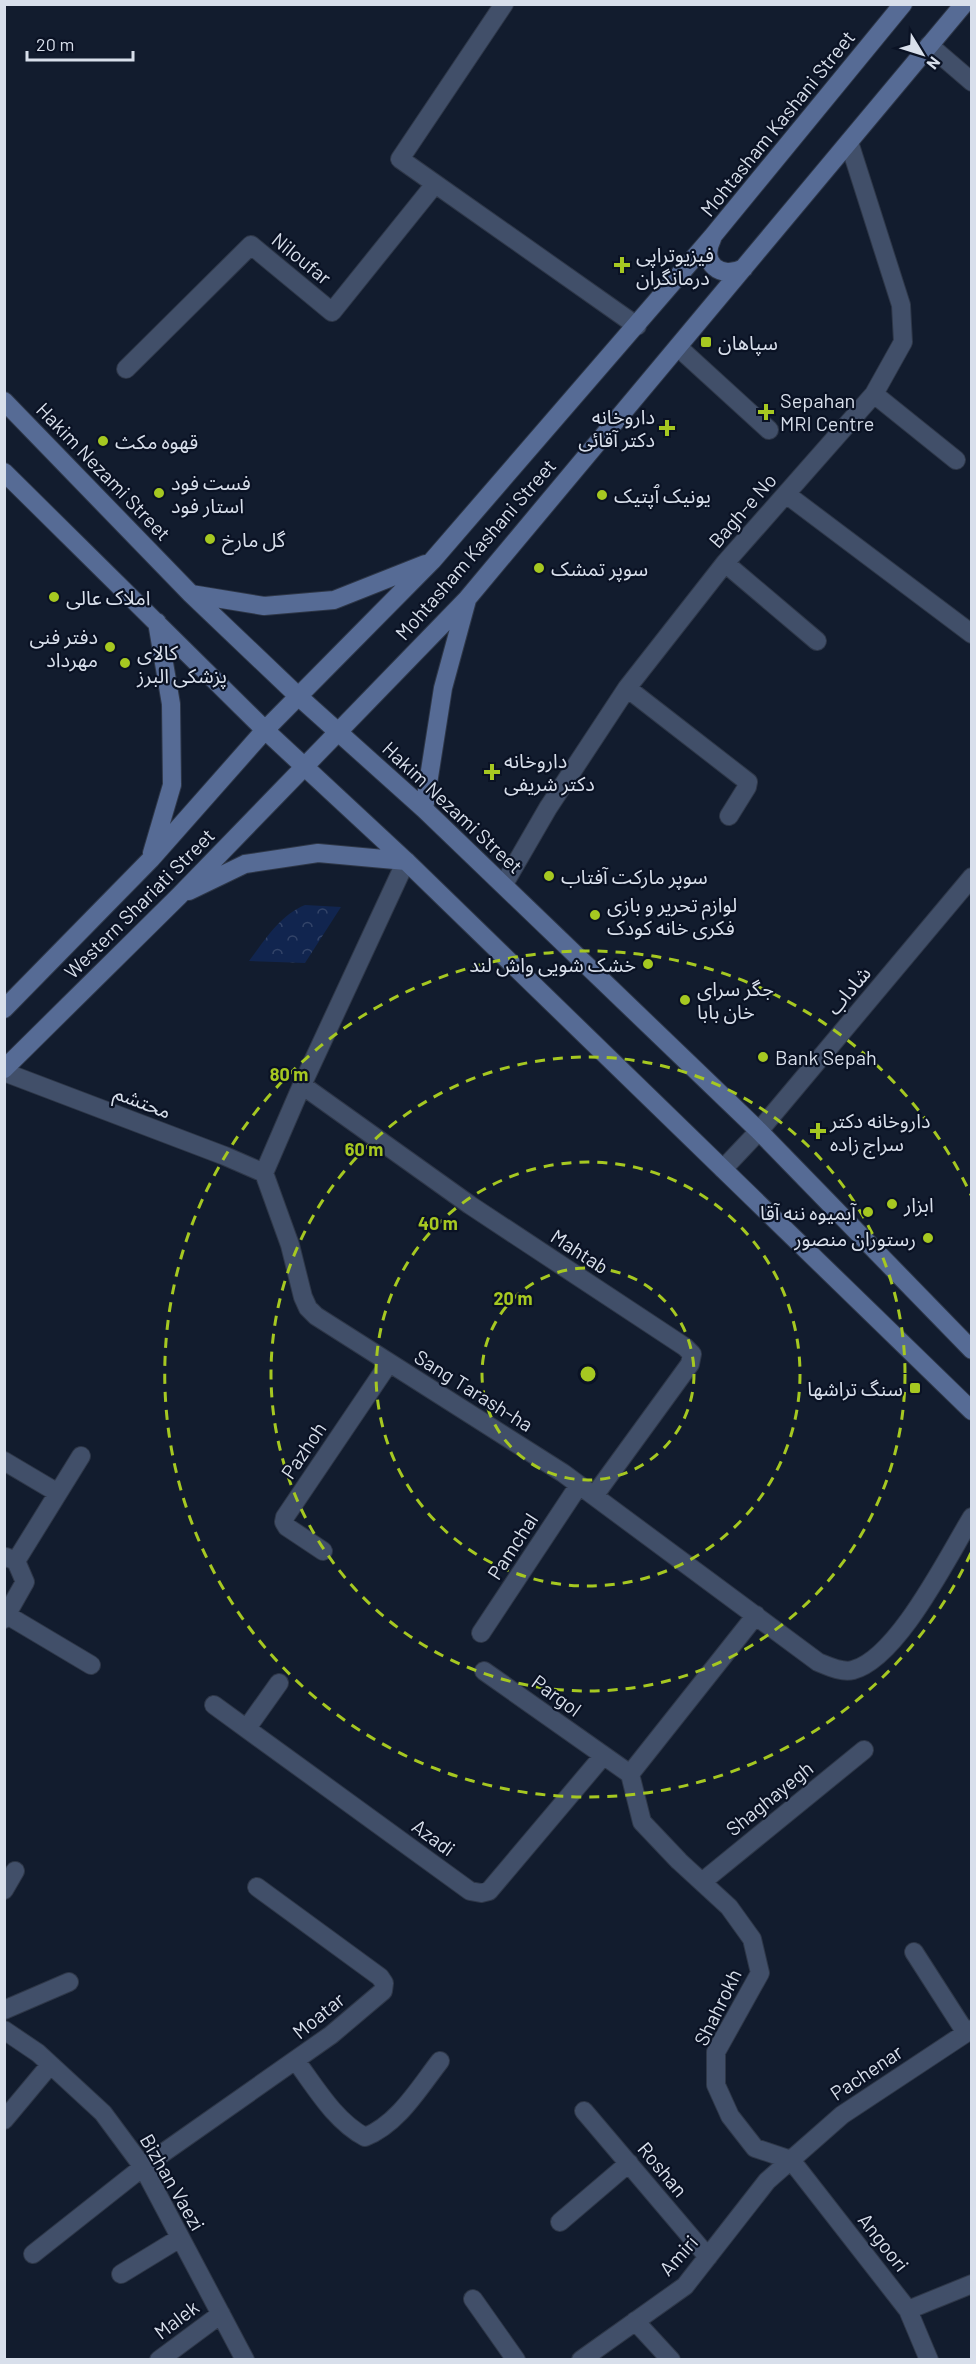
<svg xmlns="http://www.w3.org/2000/svg" width="976" height="2364" viewBox="0 0 976 2364" font-family="Barlow,'Noto Sans Arabic',sans-serif">
<defs>
<pattern id="forest-crowns" width="20" height="18" patternUnits="userSpaceOnUse" patternTransform="scale(1.5)"><rect width="20" height="18" fill="#11254f"/><path d="M2 6a3 3 0 1 1 6 0M12 15a3 3 0 1 1 6 0" fill="none" stroke="#334468"/></pattern>
</defs>
<rect width="100%" height="100%" fill="#121c2e"/>
<!-- forest -->
<path fill="url(#forest-crowns)" d="M305,905L341,907L305,963L249,961C265,940 280,915 305,905Z"/>
<g fill="none" stroke-linecap="round" stroke-linejoin="round">
<!-- street casing -->
<g stroke="#2e3748" stroke-width="20">
<path id="street" d="M504,4L400,159L637,326
M929,45L972,82
M678,347L769,430
M126,369L251,245L332,312L435,184
M874,394L956,460
M786,494L972,634
M725,563L817,641
M627,688L748,782L747,787L729,816
M406,861L302,1085L264,1173L290,1245L303,1297L308,1308L316,1316L563,1473L818,1662C828,1666 842,1673 853,1670C898,1658 948,1556 972,1517
M504,884L548,808L627,688L725,563L874,394L903,342L901,305L849,142
M4,1072L225,1156L264,1173
M302,1085L470,1205L685,1347L692,1354L690,1364L594,1496
M723,1169L759,1131L972,877
M4,1461L58,1493
M323,1551L287,1527L284,1522L285,1517L389,1363
M16,1561L81,1456
M7,1615L91,1665
M4,1619L25,1582L16,1561L6,1557
M481,1633L579,1485
M484,1671L630,1774
M214,1705L470,1891L481,1893L489,1891L603,1756
M247,1728L279,1683
M630,1774L642,1822L679,1861L729,1907L752,1939L760,1973L716,2052V2085L730,2116L755,2148L791,2160
M630,1774L756,1615
M702,1882L864,1750
M4,1890L15,1871
M914,1952L966,2033
M4,2010L69,1982
M4,2030L38,2053L103,2113L143,2167L245,2360
M296,2061C316,2088 335,2121 365,2137C398,2124 419,2088 440,2061
M584,2111L708,2257
M4,2120L50,2065
M791,2160L908,2310L929,2360
M560,2222L629,2163
M33,2254L143,2167L331,2035L383,1991L384,1983L380,1977L257,1887
M121,2274L180,2238
M473,2299L516,2360
M908,2310L972,2284
M635,2321L671,2360
M159,2360L221,2314
M581,2360L685,2286L767,2181L842,2115L972,2029"/>
</g>
<!-- secondary casing -->
<g stroke="#2e3748" stroke-width="20">
<path id="secondary" d="M712,239C700,263 720,280 744,268
M4,401L191,594L298,696L424,809L759,1131L972,1350
M4,472L265,730L406,861L972,1411
M191,594L264,606L334,600L425,564
M424,809L443,688L467,600
M152,853L172,785L171,704L157,622
M189,891L245,864L318,853L406,861
M4,1009L151,859L265,730L432,561L712,237L903,4
M4,1069L179,896L467,599L964,4"/>
</g>
<!-- street -->
<use href="#street" stroke="#414f69" stroke-width="18"/>
<!-- secondary -->
<use href="#secondary" stroke="#566b95" stroke-width="18"/>
</g>
<!-- distance rings -->
<g fill="none" stroke="#a6c821" stroke-width="3" stroke-dasharray="10 8">
<circle cx="588" cy="1374" r="106"/>
<circle cx="588" cy="1374" r="212"/>
<circle cx="588" cy="1374" r="317"/>
<path d="M971 1553A423 423 0 1 1 971 1195"/>
</g>
<!-- markers -->
<g fill="#a6c821" stroke="#0a1224" stroke-width="2">
<path d="M619 256h6v6h6v6h-6v6h-6v-6h-6v-6h6z"/>
<rect x="700" y="336" width="12" height="12" rx="3"/>
<path d="M763 403h6v6h6v6h-6v6h-6v-6h-6v-6h6z"/>
<path d="M664 419h6v6h6v6h-6v6h-6v-6h-6v-6h6z"/>
<circle cx="103" cy="441" r="6"/>
<circle cx="159" cy="493" r="6"/>
<circle cx="602" cy="495" r="6"/>
<circle cx="210" cy="539" r="6"/>
<circle cx="539" cy="568" r="6"/>
<circle cx="54" cy="597" r="6"/>
<circle cx="110" cy="647" r="6"/>
<circle cx="125" cy="663" r="6"/>
<path d="M489 763h6v6h6v6h-6v6h-6v-6h-6v-6h6z"/>
<circle cx="549" cy="876" r="6"/>
<circle cx="595" cy="915" r="6"/>
<circle cx="648" cy="964" r="6"/>
<circle cx="685" cy="1000" r="6"/>
<circle cx="763" cy="1057" r="6"/>
<path d="M815 1122h6v6h6v6h-6v6h-6v-6h-6v-6h6z"/>
<circle cx="892" cy="1204" r="6"/>
<circle cx="868" cy="1212" r="6"/>
<circle cx="928" cy="1238" r="6"/>
<rect x="909" y="1382" width="12" height="12" rx="3"/>
</g>
<g text-anchor="middle" dominant-baseline="central" stroke-width="4.5" stroke-linejoin="round" paint-order="stroke">
<!-- street labels -->
<g font-size="20" fill="#d8dfeb" stroke="#0a1224">
<text transform="translate(777 123) rotate(-51)">Mohtasham Kashani Street</text>
<text transform="translate(302 258) rotate(39)">Niloufar</text>
<text transform="translate(104 471) rotate(46)">Hakim Nezami Street</text>
<text transform="translate(742 510) rotate(-49)">Bagh-e No</text>
<text transform="translate(475 549) rotate(-49)">Mohtasham Kashani Street</text>
<text transform="translate(453 807) rotate(43)">Hakim Nezami Street</text>
<text transform="translate(139 903) rotate(-45)">Western Shariati Street</text>
<text transform="translate(848 990) rotate(-50)">شاداب</text>
<text transform="translate(143 1101) rotate(21)">محتشم</text>
<text transform="translate(580 1251) rotate(33)">Mahtab</text>
<text transform="translate(474 1390) rotate(32)">Sang Tarash-ha</text>
<text transform="translate(303 1450) rotate(-56)">Pazhoh</text>
<text transform="translate(512 1546) rotate(-57)">Pamchal</text>
<text transform="translate(557 1695) rotate(36)">Pargol</text>
<text transform="translate(769 1798) rotate(-39)">Shaghayegh</text>
<text transform="translate(434 1837) rotate(36)">Azadi</text>
<text transform="translate(717 2007) rotate(-64)">Shahrokh</text>
<text transform="translate(318 2015) rotate(-39)">Moatar</text>
<text transform="translate(866 2072) rotate(-34)">Pachenar</text>
<text transform="translate(663 2169) rotate(50)">Roshan</text>
<text transform="translate(173 2182) rotate(60)">Bizhan Vaezi</text>
<text transform="translate(884 2242) rotate(52)">Angoori</text>
<text transform="translate(678 2255) rotate(-48)">Amiri</text>
<text transform="translate(176 2319) rotate(-37)">Malek</text>
</g>
<!-- poi labels -->
<g font-size="20" fill="#d8dfeb" stroke="#0a1224" text-anchor="start">
<text x="636" y="254">فیزیوتراپی<tspan x="636" dy="23">درمانگران</tspan></text>
<text x="718" y="342">سپاهان</text>
<text x="780" y="400">Sepahan<tspan x="780" dy="23">MRI Centre</tspan></text>
<text x="655" y="416" text-anchor="end">داروخانه<tspan x="655" dy="23">دکتر آقائی</tspan></text>
<text x="115" y="441">قهوه مکث</text>
<text x="171" y="482">فست فود<tspan x="171" dy="23">استار فود</tspan></text>
<text x="614" y="495">یونیک ٱپتیک</text>
<text x="222" y="539">گل مارخ</text>
<text x="551" y="568">سوپر تمشک</text>
<text x="66" y="597">املاک عالی</text>
<text x="98" y="636" text-anchor="end">دفتر فنی<tspan x="98" dy="23">مهرداد</tspan></text>
<text x="137" y="652">کالای<tspan x="137" dy="23">پزشکی البرز</tspan></text>
<text x="504" y="760">داروخانه<tspan x="504" dy="23">دکتر شریفی</tspan></text>
<text x="561" y="876">سوپر مارکت آفتاب</text>
<text x="607" y="904">لوازم تحریر و بازی<tspan x="607" dy="23">فکری خانه کودک</tspan></text>
<text x="636" y="964" text-anchor="end">خشک شویی واش لند</text>
<text x="697" y="988">جگر سرای<tspan x="697" dy="23">خان بابا</tspan></text>
<text x="775" y="1057">Bank Sepah</text>
<text x="830" y="1120">داروخانه دکتر<tspan x="830" dy="23">سراج زاده</tspan></text>
<text x="904" y="1204">ابزار</text>
<text x="856" y="1212" text-anchor="end">آبمیوه ننه آقا</text>
<text x="916" y="1238" text-anchor="end">رستوران منصور</text>
<text x="903" y="1388" text-anchor="end">سنگ تراشها</text>
</g>
</g>
<circle cx="588" cy="1374" r="9" fill="#a6c821" stroke="#0a1224" stroke-width="3"/>
<g font-size="18" text-anchor="middle" font-weight="bold" fill="#a6c821" stroke="#0a1224" stroke-width="4.5" stroke-linejoin="round" paint-order="stroke">
<text x="289" y="1081">80 m</text>
<text x="364" y="1156">60 m</text>
<text x="438" y="1230">40 m</text>
<text x="513" y="1305">20 m</text>
</g>
<!-- border -->
<rect width="976" height="2364" fill="none" stroke="#d8dfeb" stroke-width="12"/>
<!-- north arrow -->
<g transform="translate(922 54) rotate(128)" stroke="#0a1224" stroke-width="4.5" paint-order="stroke">
<path d="M0-4.5L10 22L0 15L-10 22Z" fill="#d8dfeb"/>
<text y="-9" font-size="16" font-weight="bold" text-anchor="middle" fill="#d8dfeb">N</text>
</g>
<!-- scale -->
<path d="M27 51v9h106v-9" fill="none" stroke="#d8dfeb" stroke-width="3"/>
<text x="36" y="51" font-size="18" fill="#d8dfeb" stroke="#0a1224" stroke-width="4.5" paint-order="stroke">20 m</text>
</svg>
